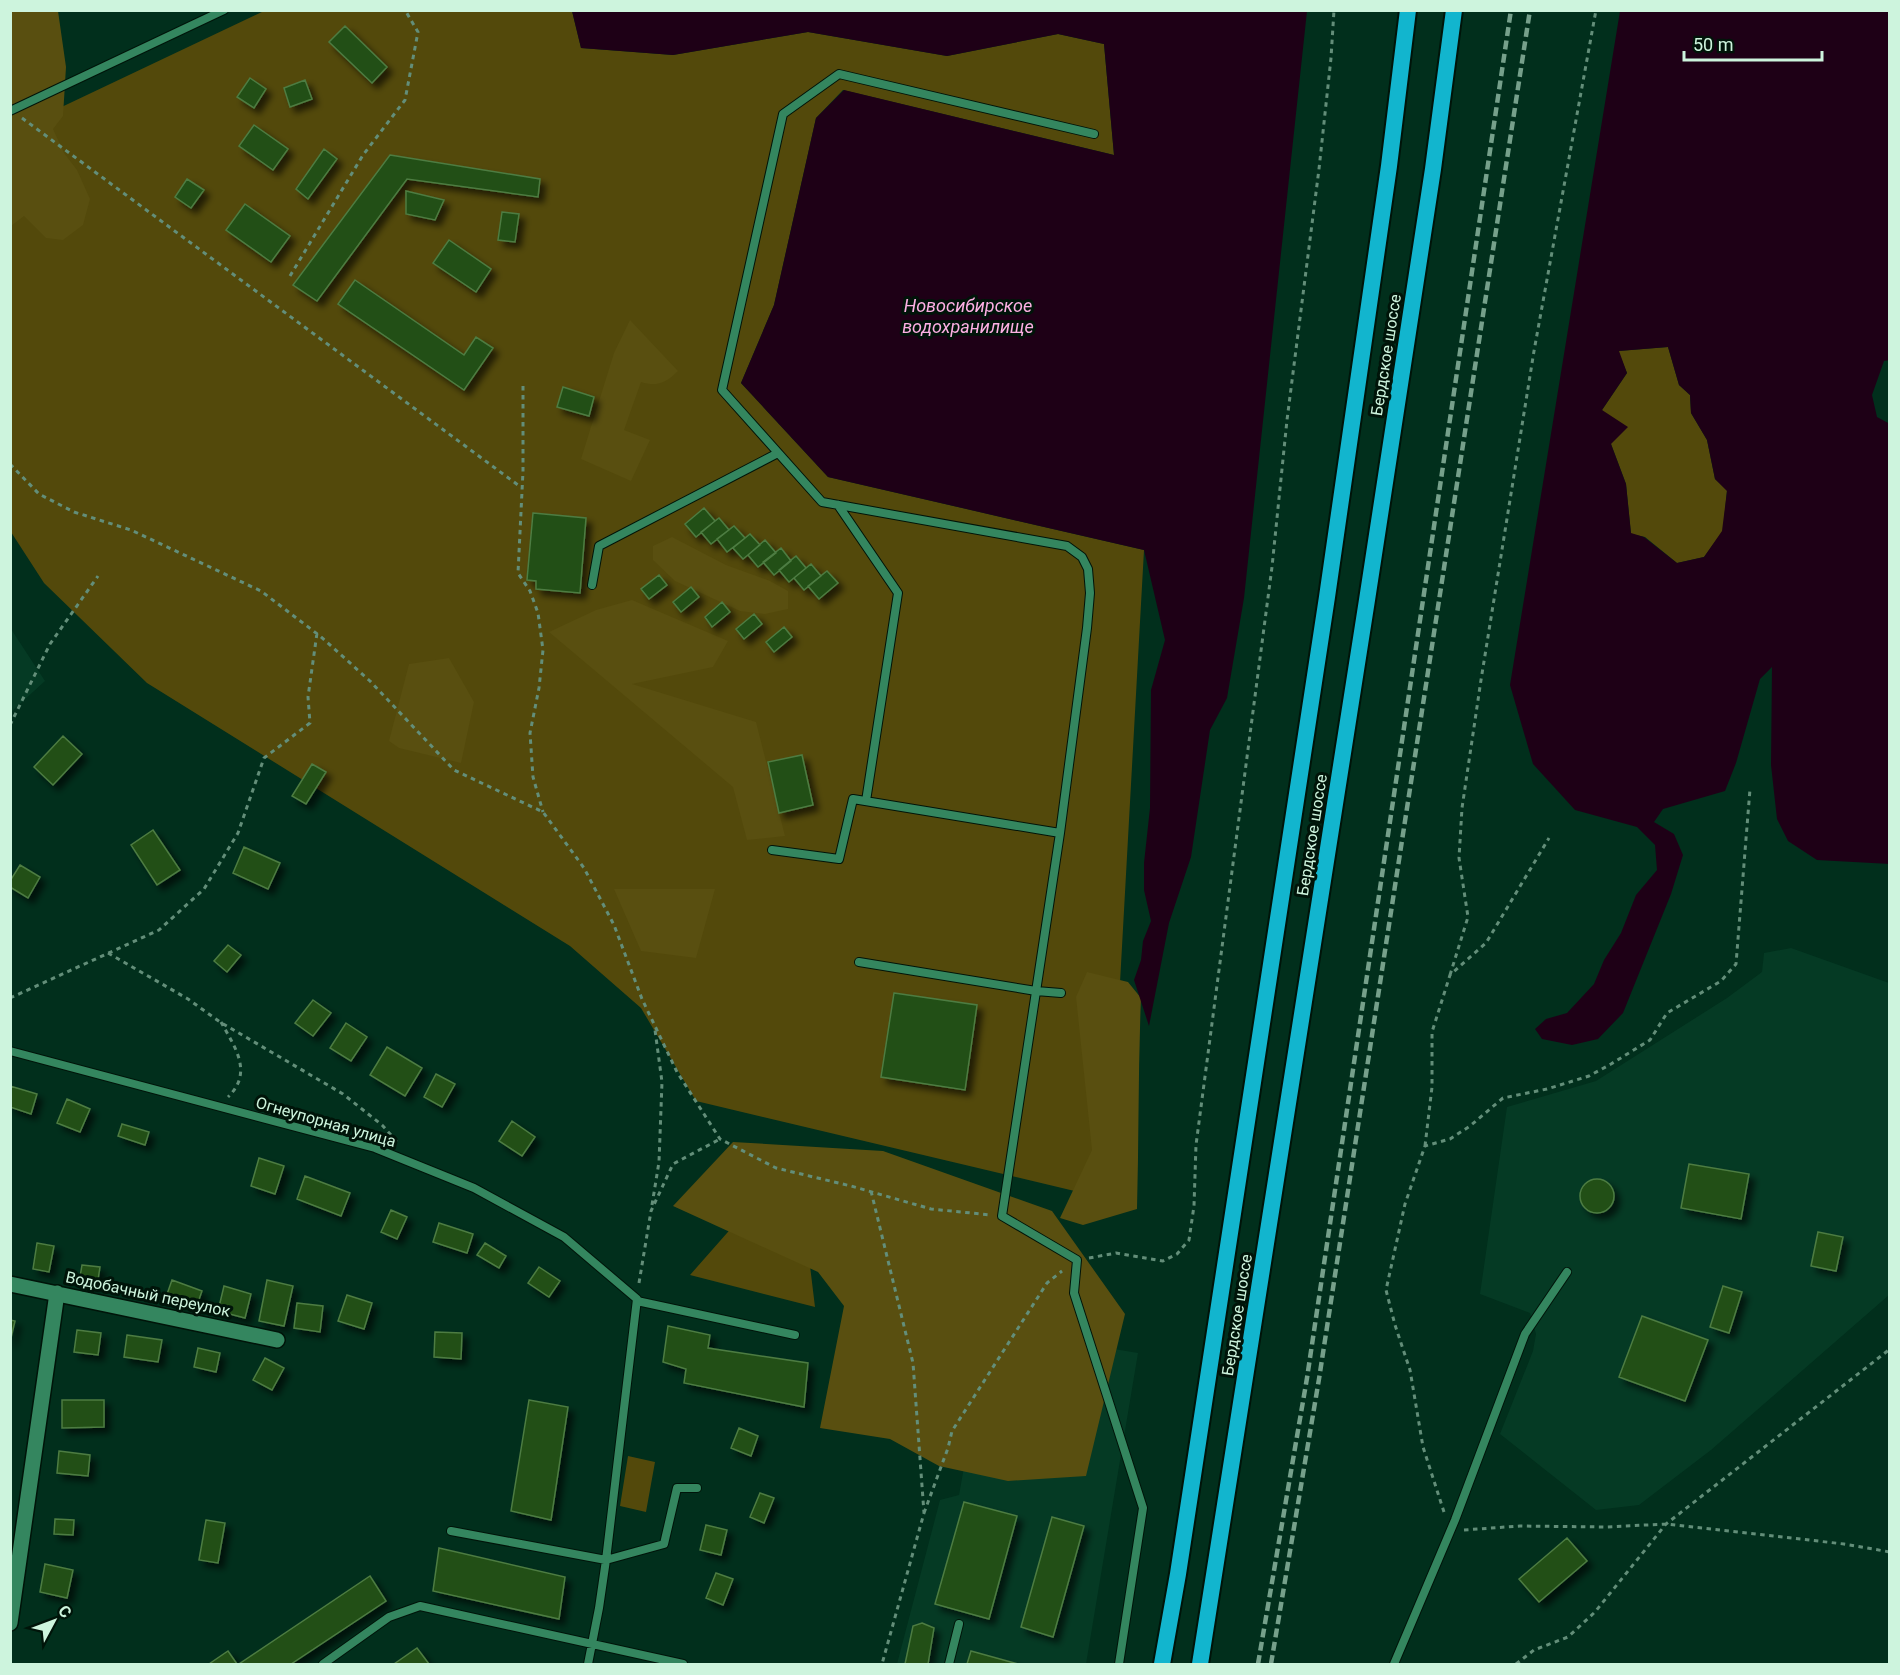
<svg xmlns="http://www.w3.org/2000/svg" width="1900" height="1675" viewBox="0 0 1900 1675" font-family="Roboto,sans-serif">
<defs>
<filter id="shadow"><feDropShadow dx="5.5" dy="5.5" stdDeviation="3" flood-color="#0009"/></filter>
</defs>
<rect width="100%" height="100%" fill="#012f1c"/>
<!-- built -->
<path fill="#053a24" d="M11,629L45,681L11,712H10Z
M1791,948L1889,983V1295L1711,1450L1639,1505L1596,1510L1500,1434L1533,1351L1536,1334L1530,1313L1480,1294L1507,1107L1596,1081L1727,998L1762,972L1764,953Z
M989,1328L1138,1353L1086,1664H897L940,1500L959,1495Z"/>
<!-- green -->
<path fill="#53490b" d="M264,11H572L581,48L673,55L808,32L947,56L1058,34L1104,44L1114,155L843,90L816,118L774,305L741,383L828,477L1144,550L1108,1199L696,1101L641,1008L570,946L147,683L44,583L11,532V131Z
M1668,347L1679,385L1690,395L1691,413L1707,440L1715,479L1727,490L1723,531L1704,557L1677,563L1645,537L1631,534L1626,484L1611,444L1602,410L1627,373L1618,351Z
M742,1216L807,1241L815,1307L690,1275Z
M628,1456L655,1462L646,1512L620,1506Z"/>
<!-- forest -->
<path fill="#594f10" d="M11,11H58L66,67L63,116L53,129L64,153L77,170L90,199L83,225L63,240L46,238L24,216L11,226Z
M630,320L678,371C666,383 657,387 641,382L624,430L650,440L631,481L581,459L614,353Z
M672,537L726,565L770,581L788,591V609L765,614L740,611L675,581L653,560V546Z
M632,600L728,641L713,667L632,684L756,722L785,836L747,840L733,787L549,632L596,610Z
M449,658L474,702L461,763L399,748L389,741L409,664Z
M614,889H715L696,958L641,951Z
M1087,972L1128,982L1141,998C1138,1069 1139,1139 1137,1209L1083,1225L1060,1218L1092,1150L1076,997Z
M733,1142L883,1151L1052,1211L1125,1314L1086,1476L1008,1481L939,1466L890,1439L820,1428L844,1306L818,1272L673,1206Z"/>
<!-- water -->
<path fill="#1e0016" fill-rule="evenodd" d="M572,11H1307L1244,598L1227,698L1210,730L1191,857L1169,923L1149,1026L1134,980L1141,960L1143,941L1151,921L1144,890V863L1150,808L1151,690L1165,640L1144,550L828,477L741,383L774,305L816,118L844,90L1114,155L1104,44L1058,34L947,56L808,32L673,55L581,48Z
M1620,11H1889L1890,360L1884,361L1872,395L1877,417L1890,424V864L1817,860L1788,841L1777,819L1771,765L1772,667L1760,679L1736,763L1725,791L1663,809L1654,822L1674,834L1683,855L1671,894L1623,1013L1598,1039L1572,1045L1542,1039L1535,1029L1546,1019L1567,1013L1594,984L1604,960L1621,933L1636,895L1657,870L1655,845L1637,827L1575,810L1533,764L1510,685ZM1668,347L1679,385L1690,395L1691,413L1707,440L1715,479L1727,491L1722,531L1704,557L1677,563L1644,537L1631,533L1626,484L1611,444L1628,427L1602,410L1627,373L1619,351Z"/>
<!-- building -->
<path fill="#214f15" stroke="#4d7c42" stroke-width="1.5" filter="url(#shadow)" d="M345,26L387,67L372,83L329,42Z
M250,78L266,89L254,108L237,97Z
M305,80L312,99L290,107L284,88Z
M254,125L288,149L273,170L239,146Z
M324,149L337,159L308,199L296,189Z
M390,155L540,179L538,197L407,179L317,301L293,285Z
M187,179L204,190L191,208L175,197Z
M406,191L444,200L435,220L406,214Z
M245,204L290,236L271,262L226,230Z
M502,212L519,214L515,242L498,240Z
M449,240L491,269L476,292L433,263Z
M355,280L464,355L476,337L493,348L464,390L338,304Z
M563,387L594,397L589,416L557,407Z
M704,508L715,521L696,537L685,524Z
M533,513L586,518L580,593L536,589V581L527,580Z
M719,518L729,530L711,544L701,532Z
M734,526L745,538L727,552L717,539Z
M750,534L760,545L743,559L733,548Z
M765,540L776,553L758,567L748,555Z
M781,548L791,561L774,575L763,562Z
M796,556L806,568L789,582L779,570Z
M811,564L821,576L804,590L794,578Z
M827,571L838,583L819,599L808,586Z
M659,575L667,585L649,599L641,589Z
M691,587L699,597L681,612L673,602Z
M722,602L730,612L712,627L705,617Z
M754,614L762,624L744,639L736,629Z
M784,627L792,637L774,652L766,642Z
M63,736L82,754L53,785L34,767Z
M802,755L813,805L779,813L768,762Z
M312,764L326,772L306,804L292,796Z
M153,830L180,870L157,885L131,845Z
M244,847L280,863L268,889L233,873Z
M20,865L40,877L28,898L10,887V881Z
M228,945L241,955L227,972L214,961Z
M894,993L977,1005L965,1090L881,1077Z
M313,1000L331,1013L313,1036L295,1023Z
M346,1023L367,1037L351,1061L330,1048Z
M387,1047L422,1068L405,1096L370,1075Z
M436,1074L455,1084L442,1107L424,1097Z
M10,1086L37,1094L31,1114L10,1107Z
M67,1099L90,1109L80,1132L57,1123Z
M512,1121L535,1137L522,1156L499,1141Z
M122,1124L149,1132L145,1145L118,1136Z
M259,1158L284,1166L275,1194L251,1186Z
M1689,1164L1749,1174L1741,1219L1681,1208Z
M305,1176L350,1193L341,1216L297,1199Z
M1580 1196a17 17 0 1 1 34 0a17 17 0 1 1-34 0Z
M391,1210L407,1217L397,1239L381,1232Z
M439,1223L473,1234L467,1253L433,1242Z
M1818,1232L1843,1237L1836,1271L1811,1266Z
M37,1243L54,1246L49,1272L33,1269Z
M485,1243L506,1256L499,1268L477,1255Z
M82,1265L100,1267L97,1286L79,1283Z
M539,1267L560,1281L549,1297L528,1283Z
M172,1280L202,1291L196,1308L166,1297Z
M267,1280L293,1286L284,1326L259,1321Z
M224,1286L251,1294L245,1318L218,1311Z
M1723,1286L1742,1292L1729,1333L1710,1327Z
M347,1295L372,1303L364,1329L338,1321Z
M297,1303L323,1306L320,1332L294,1328Z
M1642,1316L1708,1340L1685,1401L1619,1377Z
M10,1320L15,1321L10,1342Z
M668,1326L710,1335L708,1348L808,1363L804,1407L684,1383L686,1369L663,1362Z
M77,1330L101,1333L98,1355L74,1352Z
M435,1332L462,1333L461,1359L434,1357Z
M127,1335L162,1340L158,1362L124,1357Z
M198,1348L220,1353L216,1372L194,1367Z
M265,1358L284,1368L272,1390L253,1380Z
M62,1400H104V1427L62,1428Z
M529,1400L568,1407L551,1520L511,1511Z
M739,1428L758,1436L751,1456L731,1448Z
M59,1451L90,1455L88,1476L57,1473Z
M760,1493L774,1498L764,1523L750,1517Z
M964,1502L1017,1516L989,1619L935,1604Z
M1052,1517L1084,1526L1053,1637L1021,1627Z
M55,1519L74,1520L73,1535L54,1534Z
M206,1520L225,1523L218,1563L199,1560Z
M706,1525L727,1530L721,1555L700,1550Z
M1567,1538L1587,1561L1539,1602L1519,1579Z
M439,1548L565,1577L559,1619L433,1591Z
M45,1564L73,1570L67,1598L40,1592Z
M716,1573L733,1579L723,1605L706,1598Z
M370,1576L386,1601L291,1664H239Z
M922,1623L934,1628L928,1664H905L913,1626Z
M417,1648L429,1664H394Z
M228,1651L237,1664H209Z
M971,1651L1018,1664H967Z"/>
<g fill="none" stroke-linecap="round" stroke-linejoin="round">
<!-- service casing -->
<g stroke="#001409" stroke-width="10">
<path id="service" d="M10,111L224,10
M1094,134L839,74L783,114L722,390L822,502L1067,546L1082,557L1088,569L1090,593L1087,628L1060,833L1002,1216L1077,1260L1074,1293L1143,1508L1119,1664
M838,505L898,593L866,801
M592,585L599,546L778,453
M772,850L839,859L853,799L1060,833
M859,962L1036,991L1061,993
M10,1051L375,1148L474,1188L564,1237L637,1299L606,1560L599,1608L588,1664
M637,1301L795,1335
M451,1531L606,1560L664,1544L677,1488H697
M323,1664L389,1617L420,1606L683,1664
M949,1664L959,1624
M1394,1664L1455,1520L1525,1334L1567,1272"/>
</g>
<!-- minor casing -->
<g stroke="#001409" stroke-width="18">
<path id="minor" d="M10,1284L277,1340
M10,1623L57,1293"/>
</g>
<!-- trunk casing -->
<g stroke="#001409" stroke-width="20">
<path id="trunk" d="M1162,1664L1178,1574L1327,597L1389,166L1408,10
M1200,1664L1367,600L1433,169L1454,10"/>
</g>
<!-- path -->
<path stroke="#638e79" stroke-width="3" stroke-dasharray="4.5 4.5" stroke-linecap="butt" d="M22,118L522,488
M290,276L363,155L405,100L418,32L405,10
M523,386V471L518,573L530,591L538,613L543,650L539,688L530,733L533,777L543,812
M10,464L39,494L74,512L131,530L261,591L320,636L370,681L454,770L543,812L584,868L614,925L642,999L677,1072L720,1139L776,1168L851,1186L931,1209L991,1215
M10,725L50,644L98,576
M108,953L188,999L220,1022L343,1094L382,1125L399,1144
M1450,975L1468,917L1459,858L1462,808L1481,680L1534,351L1596,10
M10,998L159,930L204,889L238,833L264,758L310,723L308,697L317,633
M221,1022C234,1046 254,1072 228,1097
M1425,1146L1432,1087V1032L1450,975L1486,943L1549,838
M871,1191L913,1363L924,1513L882,1664
M652,1205L659,1162L662,1082L655,1030
M1089,1258L1116,1253L1163,1261L1177,1254L1189,1240L1194,1206L1196,1145L1272,567L1287,420L1319,169L1331,58L1334,10
M639,1283L651,1211L673,1164L720,1139
M1444,1512L1423,1447L1410,1370L1395,1325L1386,1290L1405,1204L1425,1146L1450,1139L1470,1126L1503,1098L1547,1089L1589,1076L1611,1064L1650,1040L1667,1013L1721,981L1736,964L1750,789
M924,1513L948,1448L952,1431L1047,1283L1062,1271
M1464,1530L1520,1526L1606,1527L1666,1524L1844,1544L1890,1552
M1516,1664L1534,1650L1568,1637L1595,1612L1666,1524L1890,1349"/>
<!-- service -->
<use href="#service" stroke="#34865f" stroke-width="8"/>
<!-- minor -->
<use href="#minor" stroke="#34865f" stroke-width="15"/>
<!-- trunk -->
<use href="#trunk" stroke="#12b5ce" stroke-width="16"/>
<!-- rail -->
<path stroke="#76a08b" stroke-width="4.5" stroke-dasharray="9 4.5" stroke-linecap="butt" d="M1258,1664L1307,1378L1511,10
M1271,1664L1319,1379L1530,10"/>
</g>
<g text-anchor="middle" dominant-baseline="central" stroke-width="6" stroke-linejoin="round" paint-order="stroke">
<!-- street labels -->
<g font-size="16" fill="#cdf4dd" stroke="#001409">
<text transform="translate(1386 355) rotate(-81)">Бердское шоссе</text>
<text transform="translate(1312 835) rotate(-81)">Бердское шоссе</text>
<text transform="translate(326 1122) rotate(16)">Огнеупорная улица</text>
<text transform="translate(148 1294) rotate(12)">Водобачный переулок</text>
<text transform="translate(1237 1315) rotate(-81)">Бердское шоссе</text>
</g>
<!-- water labels -->
<g font-size="18" font-style="italic" fill="#fcafe3" stroke="#001409">
<text x="968" y="305">Новосибирское<tspan x="968" dy="21">водохранилище</tspan></text>
</g>
</g>
<!-- border -->
<rect width="1900" height="1675" fill="none" stroke="#cdf4dd" stroke-width="24"/>
<!-- north arrow -->
<g transform="translate(54 1621) rotate(49)" stroke="#001409" stroke-width="4.5" paint-order="stroke">
<path d="M0-4.5L10 22L0 15L-10 22Z" fill="#cdf4dd"/>
<text y="-9" font-size="16" font-weight="bold" text-anchor="middle" fill="#cdf4dd">С</text>
</g>
<!-- scale -->
<path d="M1684 51v9h138v-9" fill="none" stroke="#cdf4dd" stroke-width="3"/>
<text x="1693" y="51" font-size="18" fill="#cdf4dd" stroke="#001409" stroke-width="4.5" paint-order="stroke">50 m</text>
</svg>
